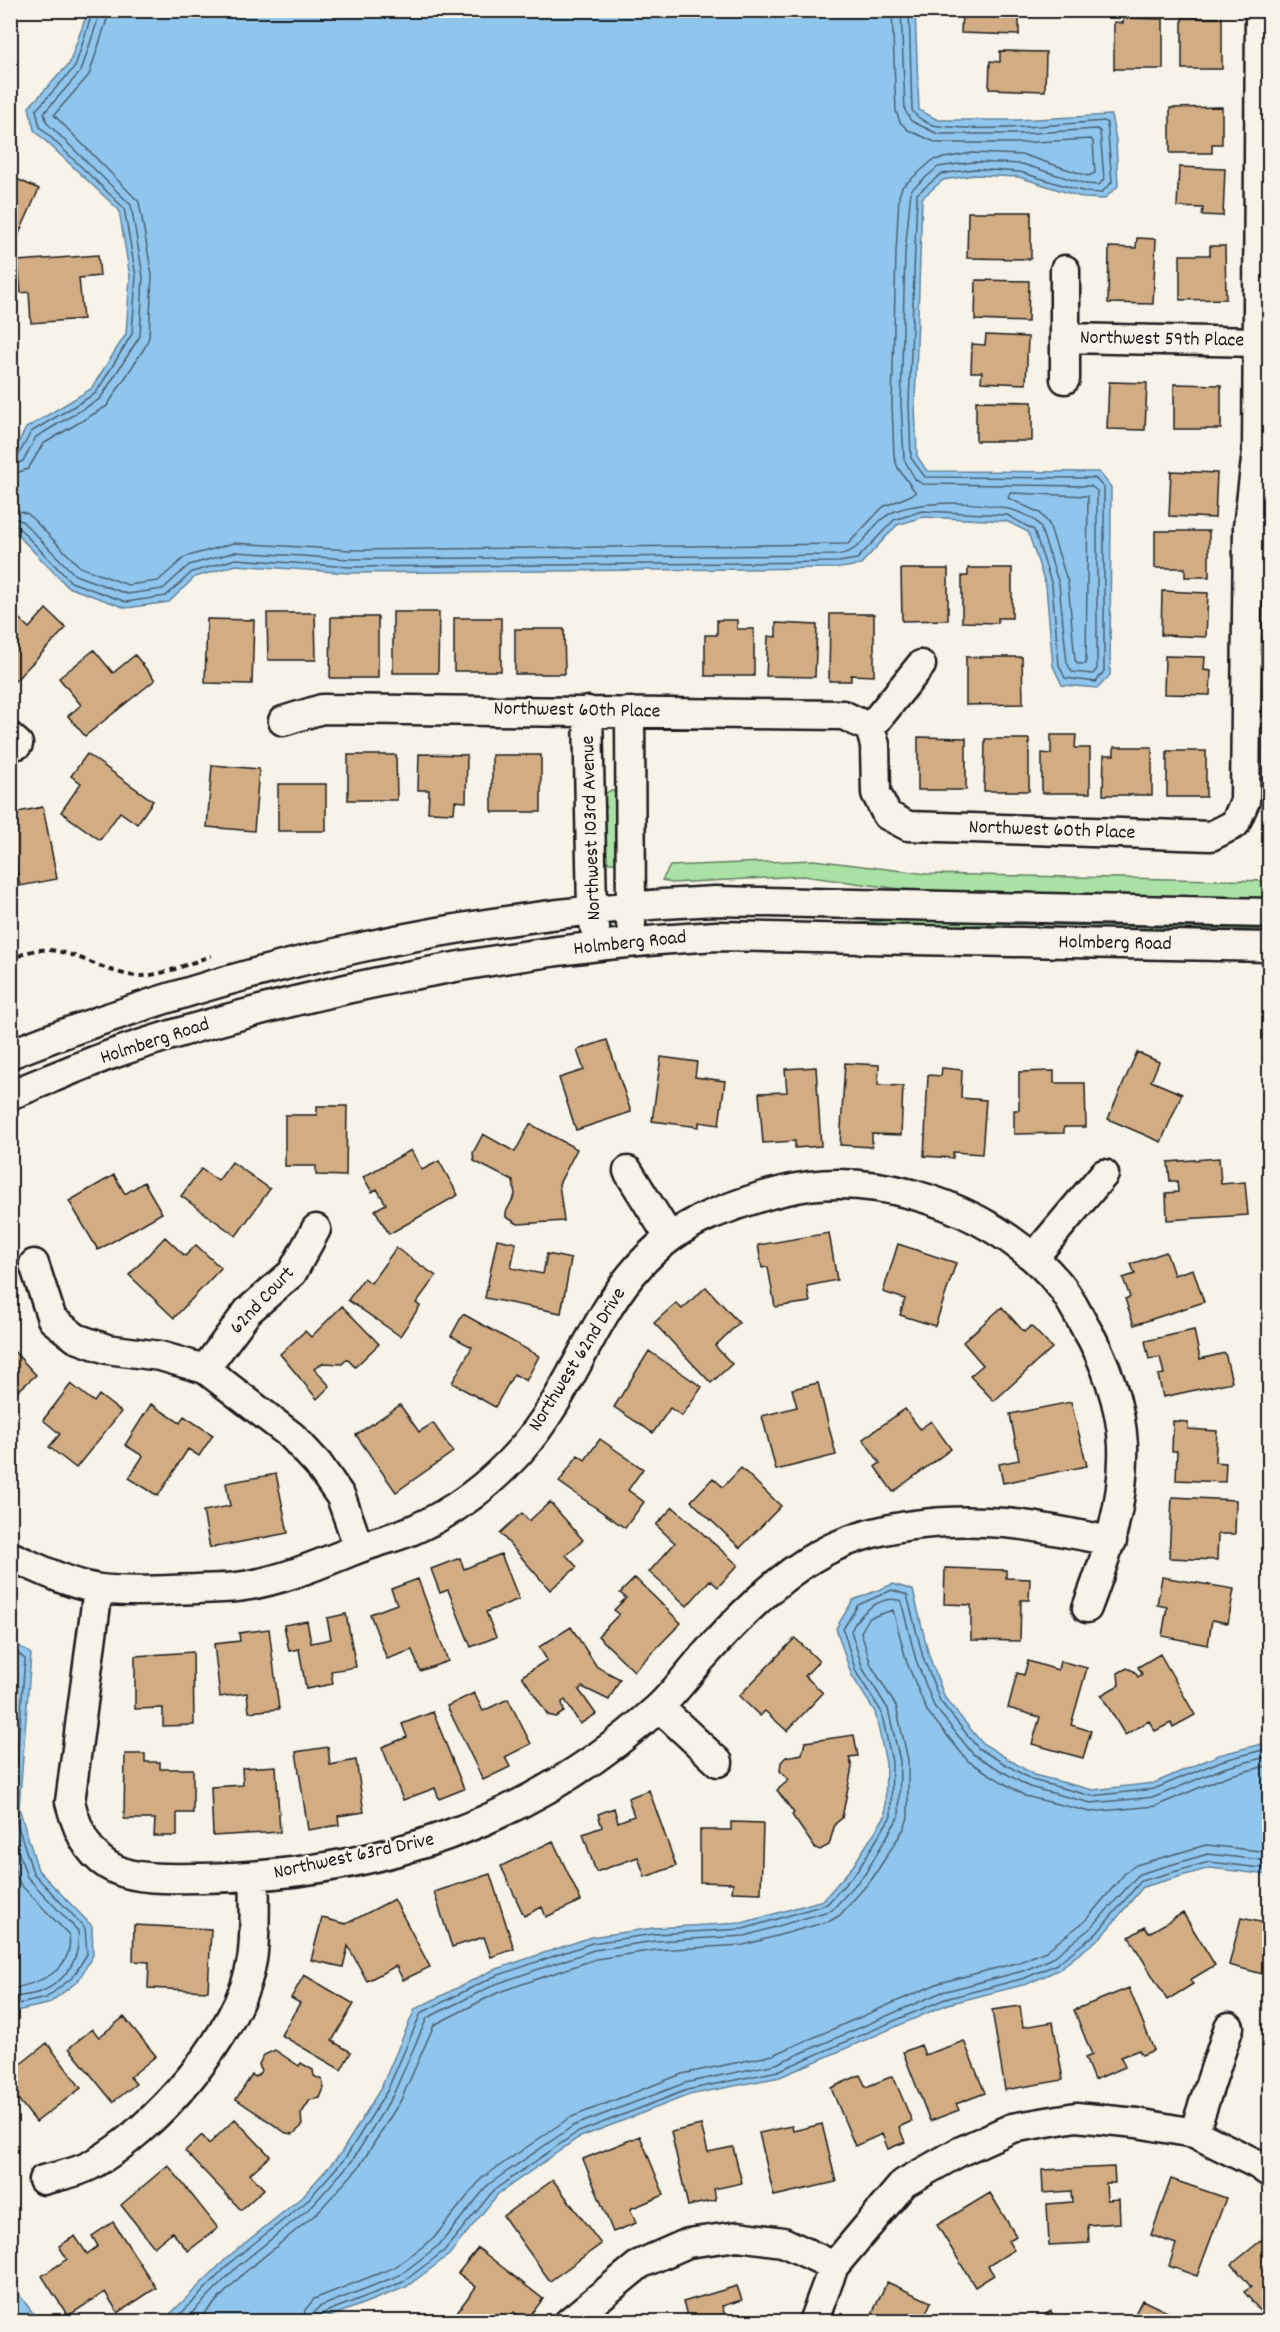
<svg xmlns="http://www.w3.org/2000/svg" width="1280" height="2332" viewBox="0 0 1280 2332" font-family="Dekko,sans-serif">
<rect width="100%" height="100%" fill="#f7f3e8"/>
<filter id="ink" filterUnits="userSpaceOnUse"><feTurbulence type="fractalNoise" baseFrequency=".0167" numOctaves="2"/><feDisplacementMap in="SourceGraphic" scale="12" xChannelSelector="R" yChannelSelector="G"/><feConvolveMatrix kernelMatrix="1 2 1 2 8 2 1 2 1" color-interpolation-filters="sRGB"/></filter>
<g filter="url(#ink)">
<!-- green -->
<path fill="#aae2a6" stroke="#637f61" stroke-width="1.5" d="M611,790L615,792L617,798L618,863H609L606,858L603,795Z
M814,860L927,874L1269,881V898L908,890L803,876L671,883L662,880L670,866Z
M902,919L1270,926L1269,930L1017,924L908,927L764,924H849Z"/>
<!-- water -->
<path fill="#90c6ee" stroke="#62829a" stroke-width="1.5" d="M88,11H915L919,110L938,120H1017L1111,115L1116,140L1118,186L1104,199L1084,198L1019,177L974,175L943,180L922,198L915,404L917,456L927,471L1099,472L1111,487L1110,675L1098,688L1062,685L1053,666L1046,586L1028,532L1006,521L923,517L897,525L860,565L840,568L349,573L236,565L195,577L169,602L126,608L68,587L11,528V457L26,428L91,389L126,334L130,277L119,210L34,130L29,107L69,64Z
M893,1584L913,1590L929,1656L945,1698L982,1743L1034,1775L1093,1790L1154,1783L1219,1755L1269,1742V1875L1210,1868L1143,1887L1101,1937L1058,1970L1027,1984L948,2004L780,2077L689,2095L578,2138L498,2194L449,2255L406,2287L319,2321H163L229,2256L302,2197L341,2153L381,2088L415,2009L491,1971L591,1937L653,1928L742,1923L823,1900L853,1866L885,1816L886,1763L875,1712L851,1674L836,1628L853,1600Z
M11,1640L31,1654L19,1808L38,1870L92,1926L93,1955L78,1981L48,2004L11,2012Z
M11,2284L39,2321H11Z"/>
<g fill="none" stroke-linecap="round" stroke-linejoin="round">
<!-- shore -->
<path stroke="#4a6070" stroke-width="1.5" d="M10,459L18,456L31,432L96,393L132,334L136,276L124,208L40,127L36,110L75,67L93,10
M10,466L23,461L36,437L100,399L140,336L143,276L131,205L47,123L44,113L81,71L101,10
M10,475L28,469L43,444L107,406L145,347L149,337L152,275L139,202L54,115L89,75L110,10
M1010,493L1088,496L1086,664H1078L1075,660L1068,583L1049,524L1040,513L1008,498Z
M10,508L28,514L80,567L128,585L158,581L185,557L234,543L350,550L848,544L883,507L916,493L898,468L894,457L892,404L896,253L899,196L902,187L933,160L972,153L1024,155L1088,176L1095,173L1093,142L1091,139L1018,143H937L908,130L900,122L896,111L892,10
M10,517L22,521L75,575L127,594L163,589L189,565L235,552L350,559L838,555C867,550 868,525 891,513C919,498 1020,498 1040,526L1059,584L1067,663L1072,672L1093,674L1097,669V491L1091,486L922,484L915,479L904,459L901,404L905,253L911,190L938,167L974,162L1022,164L1086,184L1099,185L1104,179L1100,131L1097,129L1018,134H938L911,121L905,110L901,10
M10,525L17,526L71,582L126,602L166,596L192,572L236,559L350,567L839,562L857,559L894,520L922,511L1007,515L1034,530L1052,585L1059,665L1065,678L1096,682L1104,671V488L1095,478L925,477L911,458L909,404L917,194L941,174L974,169L1020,172L1085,192L1101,193L1112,182L1107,123L1104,121C1050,125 993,132 939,126C931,126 916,118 912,110L909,10
M10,1647L25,1659L13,1810L33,1873L85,1928L87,1954L73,1977L46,1998L10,2006
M10,1656L17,1663L10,1738
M10,1826L27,1877L78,1931C81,1957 67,1980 43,1991C34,1995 20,1996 10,1998
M10,1857L20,1884L69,1935C74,1971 40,1983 10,1989
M173,2322L233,2260L306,2202L346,2157L387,2091L421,2013L493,1977L592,1943L654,1934L743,1929L827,1904L858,1870L891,1816L892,1762L881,1711L856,1672L843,1629L858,1605L892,1590L907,1595L923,1657L940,1701L978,1748L1032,1780L1092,1796L1154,1789L1221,1761L1270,1748
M183,2322L238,2266L311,2207L352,2161L393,2095L427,2018L496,1984L594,1950L655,1941L745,1936L832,1910L865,1874L899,1816L900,1761L888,1709L863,1669L851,1631C858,1614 882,1593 901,1601L916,1660L934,1706L973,1754L1029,1787L1091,1803L1155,1797L1224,1768L1270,1756
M196,2322L244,2273L316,2214L359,2167L401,2100L434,2025L499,1992L596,1959L656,1950L744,1945L830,1921L840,1915L872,1879L905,1827L908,1817V1760L896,1706L871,1665L861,1632L869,1618L893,1610L907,1663L927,1711L968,1761L1025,1796L1090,1812L1156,1806L1227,1776L1270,1765
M303,2322L305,2310L314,2299L395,2267L433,2239L482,2178L569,2118L682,2074L773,2055L939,1983L1020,1962L1046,1951L1085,1921L1126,1872L1136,1865L1206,1845L1270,1852
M312,2322L313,2313L319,2307L400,2275L439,2245L489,2184L573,2126L685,2083L776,2064L942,1992L1023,1971L1051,1959L1092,1927L1139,1874L1208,1854L1270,1861
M319,2322L323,2313L403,2282L444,2251L494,2190L576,2133L687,2090L778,2071L945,1999L1025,1978L1055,1965L1097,1933L1141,1881L1209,1862L1270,1869"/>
</g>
<!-- building -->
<path fill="#d2ac83" stroke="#1c1c1c" stroke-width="1.5" d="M962,10H1019V35L961,33Z
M1124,18L1163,19V69H1114V22L1123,23Z
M1182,18H1222V69H1182Z
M1000,51L1046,52L1045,91L989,89L990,61L1000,62Z
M1222,107V144H1212V153H1170V108Z
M1179,167L1225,169L1223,216L1202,215L1203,208L1177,207Z
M10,176L39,189L17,238L10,235Z
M968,212H1031V259L967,258Z
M1137,238L1156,239L1153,304L1108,303L1109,247L1136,248Z
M1210,246H1225L1226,299L1180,300V255H1210Z
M98,255L100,276L79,278L83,319L31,323L29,292L21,293L18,261Z
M976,280L1029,281L1028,322L975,320Z
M986,335L1028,337L1026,384L981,382L982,372H971L972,344L985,345Z
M1109,382L1147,383L1145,430L1107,429Z
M1174,384L1221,385V429H1174Z
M976,401L1032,402V441H976Z
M1171,471L1217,473L1215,518L1169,516Z
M1155,531H1209V577H1185V568H1155Z
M968,568H1012V618H998V623L962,622V576H968Z
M901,569H948V620L902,621Z
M1162,591L1208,593L1206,637L1161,635Z
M46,609L66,628L15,681L10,677V610L29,628Z
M393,612H439L438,673H393Z
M267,613H315L316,660H268Z
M830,614H874V676L851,675V681H829Z
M331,617H378V678H330Z
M454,618H501V671H454Z
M207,619L254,620L252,684L205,683Z
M717,620H737V629H754V676H705V635H717Z
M776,623L817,625L815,677L766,676L768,636L776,637Z
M515,629H564L565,674H515Z
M94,650L113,673L135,655L155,680L85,736L68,716L81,705L59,678Z
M1165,656L1205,657L1204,670L1211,671L1210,695L1164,694Z
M966,657H1022L1023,704L966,705Z
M1051,735H1076L1075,748H1090V793H1042V753L1051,754Z
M918,737L966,738V790H918Z
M985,739H1029V791H984Z
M1114,747H1152V795H1103L1104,755H1114Z
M1167,751H1206V797H1167Z
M87,754L153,801L137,824L120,812L100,840L61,812L81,783L71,776Z
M419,754L467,755L466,802L455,801L454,813L428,812L429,790H418Z
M348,755H396L397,800H348Z
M492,755H541V812H492Z
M212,765L259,769L254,831L207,827Z
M278,784H326V831H278Z
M43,807L57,879L20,886L17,871L10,872V820H14L13,813Z
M607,1040L631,1112L576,1130L559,1078L584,1070L577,1050Z
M1137,1052L1159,1062L1151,1081L1182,1094L1161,1142L1108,1119Z
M661,1057L697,1062L695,1077L725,1081L719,1125L699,1122V1127L652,1121Z
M845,1063L879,1065L878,1085L903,1086L901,1135L872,1134V1147L840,1145Z
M816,1067L821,1146L795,1148V1141L763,1143L759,1093L787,1092L785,1069Z
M942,1068L962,1070L961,1098L986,1100L982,1154L953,1152V1158L924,1156L928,1075L941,1076Z
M1054,1071V1083H1085L1086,1127H1064V1133L1014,1134V1110H1019V1072Z
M317,1106H347L346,1176L316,1175V1166H285V1115H317Z
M530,1124L577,1149L559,1184L564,1221L518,1224L506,1217V1212L515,1195L513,1181L474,1161L473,1153L483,1134L515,1152Z
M411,1150L422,1170L439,1161L458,1195L389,1234L375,1210L386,1204L377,1189L372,1192L363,1177Z
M1219,1158L1221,1184L1245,1182L1248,1215L1167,1220L1166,1193L1178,1192L1177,1181H1170L1168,1162Z
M232,1162L270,1189L236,1236L181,1196L201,1169L218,1181Z
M114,1175L125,1194L144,1182L162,1213L98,1250L69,1201Z
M829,1233L837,1280L807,1286L810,1302L775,1307L768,1267L762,1268L758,1245Z
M165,1237L185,1256L196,1245L221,1268L174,1318L129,1275Z
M497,1239L516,1243L511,1268L543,1274L547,1254L571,1259L561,1313L485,1298Z
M898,1244L956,1263L935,1326L900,1315L905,1299L883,1292Z
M396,1248L436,1276L416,1303L420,1306L400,1336L348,1300L364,1278L371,1283Z
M1166,1252L1174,1275L1193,1269L1204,1302L1134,1325L1125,1299L1130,1297L1123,1278L1135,1274L1131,1264Z
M706,1287L739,1323L715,1346L732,1364L711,1383L654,1323L676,1303L682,1309Z
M342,1306L379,1344L355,1367L347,1359L342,1364L323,1363L314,1369L330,1386L317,1399L280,1354L305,1331L311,1337Z
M1002,1307L1024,1332L1031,1326L1052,1348L994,1401L970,1376L983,1365L963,1342Z
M463,1314L539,1356L526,1381L514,1374L495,1407L452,1383L472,1347L451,1336Z
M1194,1330L1200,1359L1225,1353L1232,1382L1163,1397L1158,1375L1164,1374L1160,1357L1149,1359L1145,1341Z
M10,1347L36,1375L10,1398Z
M649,1351L702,1387L682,1416L670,1408L653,1433L614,1407Z
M818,1383L836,1455L776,1470L762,1416L797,1407L792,1389Z
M71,1384L94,1402L99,1395L121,1412L76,1468L49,1447L60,1434L43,1420Z
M1071,1402L1087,1466L1003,1483L999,1464L1019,1460L1010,1414Z
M151,1404L180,1423L184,1416L213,1435L199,1456L188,1449L158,1496L129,1478L143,1456L125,1445Z
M400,1405L419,1432L433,1423L453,1452L396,1492L356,1435Z
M905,1409L920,1429L931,1421L951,1449L893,1492L875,1467L880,1463L863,1439Z
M1173,1421L1188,1422V1429L1217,1431L1215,1462L1226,1463L1225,1482L1176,1480L1177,1451H1172Z
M600,1439L643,1469L628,1490L644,1502L625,1528L559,1482L578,1455L585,1460Z
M741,1468L781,1506L740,1548L691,1501L713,1478L723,1487Z
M276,1474L288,1533L210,1548L203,1511L230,1506L226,1483Z
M1172,1497L1236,1500L1235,1534H1218L1217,1560L1169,1558Z
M550,1502L583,1540L566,1555L577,1567L550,1590L500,1533L522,1513L529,1521Z
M673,1507L738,1565L718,1587L710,1580L687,1606L649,1572L675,1543L656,1525Z
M501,1554L519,1599L486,1612L496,1637L471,1647L448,1590L440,1593L431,1569L460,1558L464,1569Z
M945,1568L1006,1570V1578L1030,1579L1029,1600H1021L1020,1641L971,1640V1605L944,1604Z
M1162,1577L1234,1589L1228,1623L1212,1620L1208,1645L1162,1636L1167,1607L1157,1605Z
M635,1578L681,1623L634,1671L598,1636L619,1614L614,1610L626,1598L620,1593Z
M418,1579L448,1661L420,1671L412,1650L387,1659L370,1614L397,1604L391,1589Z
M346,1614L356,1667L331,1671L333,1684L306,1689L299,1649L289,1651L284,1625L307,1621L311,1643L331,1639L327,1618Z
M571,1627L597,1667L620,1679L609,1700L582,1687L579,1690L596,1714L580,1724L565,1700L562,1702L564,1712L556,1717L548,1715L522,1676L547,1660L539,1647Z
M269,1629L279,1709L249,1712L247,1693L220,1697L214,1644L240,1641L239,1633Z
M795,1638L819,1661L805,1676L823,1693L787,1731L765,1711L760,1716L739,1696Z
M193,1652L194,1725L163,1726V1708L135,1709V1656Z
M1160,1654L1195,1715L1173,1727L1171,1723L1155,1731L1149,1721L1125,1735L1101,1695L1119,1685L1118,1673L1127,1668L1134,1671L1138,1677L1142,1674L1138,1667Z
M1028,1661L1058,1670L1060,1661L1087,1668L1071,1725L1091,1731L1083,1758L1032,1744L1040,1717L1008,1708L1017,1673L1024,1675Z
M474,1693L483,1711L508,1699L531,1744L505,1757L510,1767L483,1780L447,1706Z
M433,1712L464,1789L439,1799L435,1788L403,1800L382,1747L407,1737L402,1724Z
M854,1735L858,1756L849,1757L852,1767L842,1818L835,1824L829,1845L820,1850L815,1848L792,1815L794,1813L777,1790L789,1780L780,1771L781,1762L786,1757L802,1754L805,1742Z
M328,1747L330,1765L356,1760L364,1812L338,1816L339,1825L308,1830L296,1752Z
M125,1754H145V1762H160V1769H193V1813H177V1836H154L155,1819H124Z
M276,1766L280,1832L213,1836L211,1787L243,1785L242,1768Z
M649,1790L676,1866L645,1877L638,1857L596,1872L583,1834L602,1827L598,1814L614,1808L618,1822L634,1816L628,1798Z
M731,1822L763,1823L761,1893L732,1892L733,1883L700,1882V1830H731Z
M553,1841L581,1901L546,1917L542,1907L524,1916L501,1866Z
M490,1874L514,1949L491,1957L484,1937L452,1947L434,1892Z
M394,1899L430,1967L403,1980L396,1966L367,1981L348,1946L343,1967L311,1960L322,1918L346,1924Z
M1183,1913L1215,1965L1190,1980L1193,1984L1167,2000L1129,1937L1145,1927L1149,1933Z
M1241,1918L1270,1924V1976L1229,1965Z
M134,1925L211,1929L208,1991L148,1988L149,1962L133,1961Z
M304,1975L354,2004L332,2041L351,2052L341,2070L281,2035L300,2003L291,1998Z
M1129,1988L1154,2050L1142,2055L1139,2050L1121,2057L1125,2067L1094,2080L1085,2058L1092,2055L1074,2010Z
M1020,2006L1023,2027L1053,2022L1063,2080L1005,2090L992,2010Z
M124,2017L156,2056L130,2077L136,2084L113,2102L69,2048L92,2029L99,2037Z
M964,2041L985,2093L956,2104L959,2110L930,2121L903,2052L921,2045L925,2055Z
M47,2043L81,2088L36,2122L10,2089V2065L15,2061L18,2066Z
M275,2050L299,2066L301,2063L313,2070L314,2076L322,2080L324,2088L320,2098L310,2100L301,2114L302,2126L293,2134L286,2133L236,2099L252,2075L256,2077L261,2071L259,2064L264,2055Z
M860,2075L866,2087L893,2076L912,2121L899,2127L905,2142L888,2149L882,2134L855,2146L831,2088Z
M235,2119L270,2156L250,2174L264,2189L241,2210L185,2151L202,2135L209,2144Z
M822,2124L836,2182L774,2196L759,2133L792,2126L793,2131Z
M701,2125L708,2152L733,2147L742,2183L714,2189L716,2200L688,2206L671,2132Z
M640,2136L664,2195L630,2209L636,2223L613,2232L583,2159Z
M168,2165L218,2228L188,2251L172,2232L154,2247L121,2205Z
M1114,2167L1115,2183H1106L1107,2200L1119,2199L1120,2223L1088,2225L1089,2243L1049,2245L1047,2204L1072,2202L1071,2191L1043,2193L1042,2170Z
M1171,2179L1226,2198L1197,2276L1169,2266L1176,2244L1151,2235Z
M553,2180L601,2244L550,2281L503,2216Z
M990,2193L1016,2236L1008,2241L1014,2250L988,2266L994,2275L975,2287L937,2225Z
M113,2222L156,2288L118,2313L105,2292L68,2316L42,2276L67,2259L59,2246L75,2236L87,2254L98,2246L92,2236Z
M1269,2234L1270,2306L1262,2313L1244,2292L1251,2287L1232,2264Z
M478,2248L543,2299L526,2321L514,2312L506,2322H469L457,2312L476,2287L458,2273Z
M887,2282L931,2302L922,2322H868Z
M737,2286L742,2300L722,2306L727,2322H689L683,2302Z
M1142,2300L1188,2322H1131Z
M1051,2311L1057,2322H1032Z"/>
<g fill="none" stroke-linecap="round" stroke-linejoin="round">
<!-- minor casing -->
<g stroke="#1c1c1c" stroke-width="33">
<path id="minor" d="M1065,338L1259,342
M1065,379V270
M588,711L592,910L595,928
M630,712L631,924
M283,721L322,709L843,715L870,728L875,745L876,793L887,815L908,826L1211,836L1235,824L1245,801L1248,527L1257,452L1260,10
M870,728L921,665
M10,737L18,744
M10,1054C235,965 474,912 715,901L1270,913
M10,1095C43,1082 75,1068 107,1056C168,1034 232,1017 295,1001C433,967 574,944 716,936L1270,947
M628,1171L669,1237
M1034,1257L1104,1174
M34,1264L52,1319L76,1338L107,1349L160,1356L205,1369L292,1436L318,1464L341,1497L359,1548
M205,1369L248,1311L292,1273L316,1229
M10,1556C38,1568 70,1585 100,1589C131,1593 165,1590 196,1589C211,1588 228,1589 244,1586C283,1580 320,1564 357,1549C377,1541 398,1537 417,1528C455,1511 491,1483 519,1452C591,1372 600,1262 710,1215C743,1202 774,1191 809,1186C895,1174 1004,1217 1059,1284C1069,1296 1076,1311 1084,1325C1105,1359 1121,1405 1123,1445C1125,1503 1107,1555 1087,1608
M98,1589L70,1802C90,1881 131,1879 202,1878C373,1876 531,1823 658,1708C674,1693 688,1674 702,1658C734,1622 776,1578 818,1555C873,1524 944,1518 1005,1523C1041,1526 1077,1535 1112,1541
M659,1707L718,1762
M1194,2133L1229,2027
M43,2180C58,2176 77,2173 91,2165C154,2131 241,2032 252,1960C256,1934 254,1905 255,1878
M569,2322L640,2264L688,2243L738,2236L783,2242L834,2266
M813,2322L834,2266L904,2183L959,2152L1012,2128L1076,2117L1137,2123L1194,2133L1257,2164L1270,2173"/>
</g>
<!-- path -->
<path stroke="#1c1c1c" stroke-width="4" stroke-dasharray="6 4.5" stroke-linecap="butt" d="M10,962C49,931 89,968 129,975C155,980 186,964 211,956"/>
<!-- minor -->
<use href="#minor" stroke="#f7f3e8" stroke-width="28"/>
</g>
</g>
<g text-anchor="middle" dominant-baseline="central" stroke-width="5" stroke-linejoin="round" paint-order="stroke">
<!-- street labels -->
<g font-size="20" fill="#1c1c1c" stroke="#f7f3e8">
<text transform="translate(1162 340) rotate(1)">Northwest 59th Place</text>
<text transform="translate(577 711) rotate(1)">Northwest 60th Place</text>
<text transform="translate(592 828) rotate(-92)">Northwest 103rd Avenue</text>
<text transform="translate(1052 831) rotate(2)">Northwest 60th Place</text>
<text transform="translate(630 944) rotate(-6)">Holmberg Road</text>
<text transform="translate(1115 944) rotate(1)">Holmberg Road</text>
<text transform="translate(155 1042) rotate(-18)">Holmberg Road</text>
<text transform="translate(263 1301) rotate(-47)">62nd Court</text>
<text transform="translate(578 1360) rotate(-58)">Northwest 62nd Drive</text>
<text transform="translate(354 1857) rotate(-12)">Northwest 63rd Drive</text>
</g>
</g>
<!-- margin -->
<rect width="1280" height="2332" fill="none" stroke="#f7f3e8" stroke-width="36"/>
<rect x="18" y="18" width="1244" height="2296" fill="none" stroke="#1c1c1c" stroke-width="2" filter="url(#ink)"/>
</svg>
